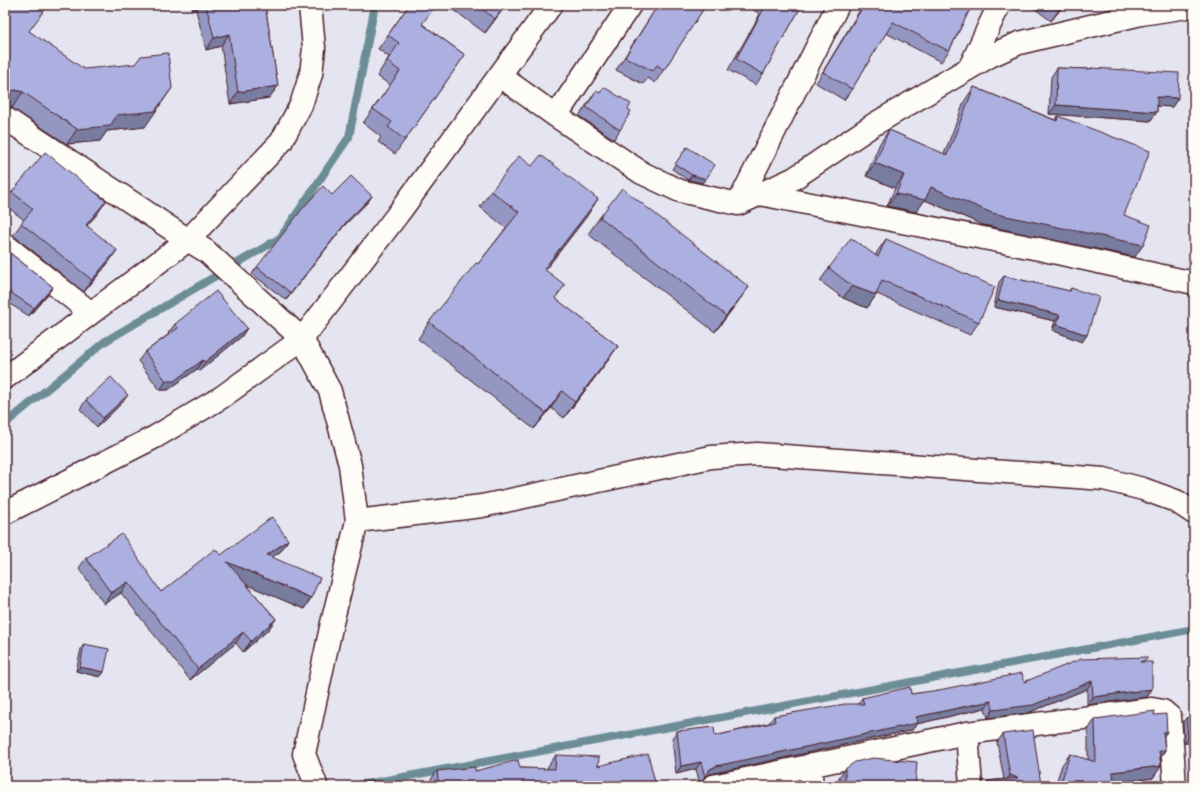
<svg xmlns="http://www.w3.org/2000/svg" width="1199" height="791" viewBox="0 0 1199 791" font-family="Dekko,sans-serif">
<rect width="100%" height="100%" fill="#e4e5f0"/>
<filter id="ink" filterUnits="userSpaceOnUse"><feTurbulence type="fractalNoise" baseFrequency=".025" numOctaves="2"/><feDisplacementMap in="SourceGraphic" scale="8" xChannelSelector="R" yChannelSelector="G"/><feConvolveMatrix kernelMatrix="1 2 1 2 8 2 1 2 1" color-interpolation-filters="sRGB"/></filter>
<g filter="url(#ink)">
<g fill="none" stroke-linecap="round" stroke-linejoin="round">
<!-- stream -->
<path stroke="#6d8d96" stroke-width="8" d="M5,424L104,342L280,238L349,137L375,5
M355,786L1194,629"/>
<!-- minor casing -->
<g stroke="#4a1f2b" stroke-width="25">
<path id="minor" d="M970,67L999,5
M500,76L556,116L642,173L680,191L738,204L838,5
M556,116L630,5
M5,118L188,240L206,251L302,339L330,391L350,465L357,521L332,623L304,754L315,782L316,786
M760,194L1039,249L1194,283
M738,204L793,179L873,125L990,56L1019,43L1141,14L1194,6
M5,245L91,313
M5,378L188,240L281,142L301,105L311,74L314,48L310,5
M357,521L482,506L711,457L757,454L1104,479L1143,489L1176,501L1194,513
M967,733L971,786
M810,765L812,786
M713,786L967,733L1152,709L1163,711L1170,717L1175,786"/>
</g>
<!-- major casing -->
<g stroke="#4a1f2b" stroke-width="25">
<path id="major" d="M5,513L155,437L222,397L302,339L398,214L551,5"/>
</g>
<!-- minor -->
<use href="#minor" stroke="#fdfcf7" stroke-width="22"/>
<!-- major -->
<use href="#major" stroke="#fdfcf7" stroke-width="22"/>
</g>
<!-- wall -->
<path fill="#9397c2" stroke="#4a1f2b" d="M5,5L29,31L145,127L107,131L100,141L67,144L12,108L5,106Z
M192,5H265L278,86L269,98L230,104L221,46L206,50L196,10H193Z
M409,5L422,24L465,55L395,154L378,142L381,137L363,123L390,85L377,76L389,57L378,49Z
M447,5H506L485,33Z
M658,5H706L655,83L648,78L643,84L616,70Z
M745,5H802L763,74L756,85L728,70L760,14Z
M863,5H972L949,51L941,62L886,33L852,89L844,100L816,83Z
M1030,5H1064L1051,21Z
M1057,68L1090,69L1091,68L1178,98L1172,107L1157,106V112L1150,121L1049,114L1051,77Z
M974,87L1055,120L1058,116L1124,215L1135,257L983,225L925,200L916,212L887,206L895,188L866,176L880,143L889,130L944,154L965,100Z
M596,91L628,109L620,130L614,139L579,116Z
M687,147L702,183L688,180L672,169Z
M491,191L587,216L545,270L556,299L618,346L606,363L564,418L551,408L534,429L418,339L429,322L478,264L506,228L480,207Z
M12,192L98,213L87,225L109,262L84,292L13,235L24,220L5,205V202Z
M332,195L372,196L367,203L343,227L286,300L252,274L257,267Z
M600,217L737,303L715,332L588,234Z
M886,239L979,322L970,335L877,294L867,308L843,298L820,281L829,268L876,255L877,252Z
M5,249L53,287L47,295L29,316L5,301Z
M1004,276L1069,291L1071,288L1087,335L1082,342L1052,330L1055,321L994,307L999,282Z
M175,324L247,328L241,337L199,371L197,369L168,390H160L138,361L145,352L169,334L168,333Z
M86,400L121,404L97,427L80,409Z
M288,540L281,551L272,557L311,598L304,609L246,584L276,619L268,630L243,652L236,643L190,680L121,593L104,604L79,568L86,558L161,592L221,555Z
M84,644L104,672L100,677L76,671L81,649Z
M1145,662L1152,689L1147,697L1087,705V689L1028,713L988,718L985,708L917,724L912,730L710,774L705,776L700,784L696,769L676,774L672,738L677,731L715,736L769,723L774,716L858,704L862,698L911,694L1024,682Z
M1154,715L1164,737L1165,750L1160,758L1161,766L1153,778L1114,783V786H1055L1062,765L1070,754L1088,760V730L1095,719Z
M1194,717V743H1184L1183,722L1186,718Z
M1003,734L1040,786H985L988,781L1004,779L997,742Z
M556,755L598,766L656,786H430L429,782L437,771H475L520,768L547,769L548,766Z
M845,769L915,786H839V777Z"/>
<!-- shaded-wall -->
<path fill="#787b9e" stroke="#4a1f2b" d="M196,5H200L196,10H193Z
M505,5H506L485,33Z
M1063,5H1064L1051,21L1059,10Z
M229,34L221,46L206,50L214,38Z
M278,86L269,98L230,104L238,92Z
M172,88L145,127L107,131L100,141L67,144L77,129L117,115Z
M16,90L23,92L12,108L5,106V97L6,95L10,91Z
M1157,97L1178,98L1172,107L1151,106Z
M1056,105L1157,112L1150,121L1049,114Z
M875,163L904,175L895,188L866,176Z
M692,175L706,179L702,183L688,180Z
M931,187L1143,245L1135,257L983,225L925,200L916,212L887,206L896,194Z
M372,196L367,203L343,227L286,300L348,220Z
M598,199L587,216L533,286L544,269Z
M106,201L98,213L78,236L86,225Z
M117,250L109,262L84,292L92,280Z
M852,286L876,295L867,308L843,298Z
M53,287L47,295L29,316L34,308Z
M749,287L737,303L715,332L726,316Z
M998,300L1060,315L1055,321L994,307Z
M1056,324L1087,335L1082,342L1052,330Z
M247,328L241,337L199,371L205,362Z
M618,346L606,363L564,418L575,402Z
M203,360L197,369L168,390H160L166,381Z
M562,391L551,408L534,429L546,413Z
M128,395L121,404L97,427L103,418Z
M288,540L281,551L260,566L267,555Z
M227,562L311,598L304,609L219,573Z
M128,582L121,593L104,604L111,593Z
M276,619L268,630L243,652L251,641Z
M243,632L236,643L190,680L198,669Z
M80,667L104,672L100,677L76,671Z
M1092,681L1087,689L1028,713L988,718L993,710Z
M1152,689L1147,697L1087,705L1093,697Z
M991,701L985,708L917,724L912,730L710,774L704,777L710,769L716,766L916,717Z
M1163,732H1167L1159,743Z
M1188,738H1194V743H1184Z
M1165,750L1158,761L1159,751Z
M701,762L696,769L676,774L681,766Z
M1161,766L1153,778L1105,784L1113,772Z
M1010,775L1018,778L1004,783Z
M1029,782L1041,785L1040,786H1026Z"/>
<!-- building -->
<path fill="#abb0e1" stroke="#4a1f2b" d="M5,5H48L29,31L84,69L135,64L141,56L168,53L172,88L155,111L117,115L110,126L77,129L23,92L16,90L10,91L6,95L5,94Z
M206,5H265L278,86L238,92L229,34L214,38Z
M409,5H436L422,24L465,55L405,140L388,127L392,122L373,109L400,71L387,61L399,43L388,35Z
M477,5H505L495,19Z
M658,5H706L664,70L657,65L653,71L625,57Z
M766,5H802L763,74L736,59Z
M864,5H972L949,51L893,22L852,89L823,72Z
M1053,5H1063L1059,10Z
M1057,68L1091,69V68L1179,73L1178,98L1157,97V112L1056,105Z
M604,87L631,104L628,109L631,111L620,130L586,107L596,91L600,93Z
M974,87L1057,121L1058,116L1150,151L1124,215L1151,225L1143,245L992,213L931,187L925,200L896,194L904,175L875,163L889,130L947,155Z
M687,147L715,165L706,179L692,175L675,164Z
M45,152L106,201L86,225L117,250L92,280L21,223L33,209L12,192Z
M541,155L598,199L544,269L565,285L555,298L618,346L575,402L562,391L546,413L429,322L476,263L478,264L519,212L491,191L519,156L532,166Z
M351,176L372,196L348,220L291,293L257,267L303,208L323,186L332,195Z
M622,188L749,287L726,316L600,217Z
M851,238L878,257L886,239L995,287L979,322L882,280L876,295L852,286L829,268Z
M5,249L53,287L34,308L5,289Z
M1004,276L1070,291L1071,288L1099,297L1087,335L1056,324L1060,315L998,300Z
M216,291L247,328L205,362L203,360L174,381H166L145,352L178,328L175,324Z
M111,377L128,395L103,418L86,400Z
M272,517L288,540L267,555L320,578L311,598L227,562L276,619L251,641L243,632L198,669L128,582L111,593L86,558L122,534L161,592L215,549L221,555Z
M84,644L109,649L104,672L80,667Z
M1147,657V659L1140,662H1152V689L1093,697L1092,681L1033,705L993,710L991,701L916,717L918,723L716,766L710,769L705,777L701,762L681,766L677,731L714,727L715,736L775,722L774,716L845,704H864L862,698L910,687L911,694L939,690L1022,673L1024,682L1081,659Z
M1155,711L1154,715L1166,714L1167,732H1163L1165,750L1159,751L1161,766L1113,772L1114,786H1060L1070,754L1096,762L1095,719Z
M1194,717V738H1188L1186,718Z
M1033,730L1041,785L1029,782V786H985L988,781L1018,778L1010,775L1003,734Z
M648,754L656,786H438H439L437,771L475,767V771L518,760L520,768L555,769L556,755L599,757L598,766Z
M873,758L917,762L915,786H845V769L855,762Z"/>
</g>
<!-- margin -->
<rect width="1199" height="791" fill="none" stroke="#fdfcf7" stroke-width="20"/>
<rect x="10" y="10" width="1179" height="771" fill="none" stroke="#4a1f2b" stroke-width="1.5" filter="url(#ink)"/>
</svg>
